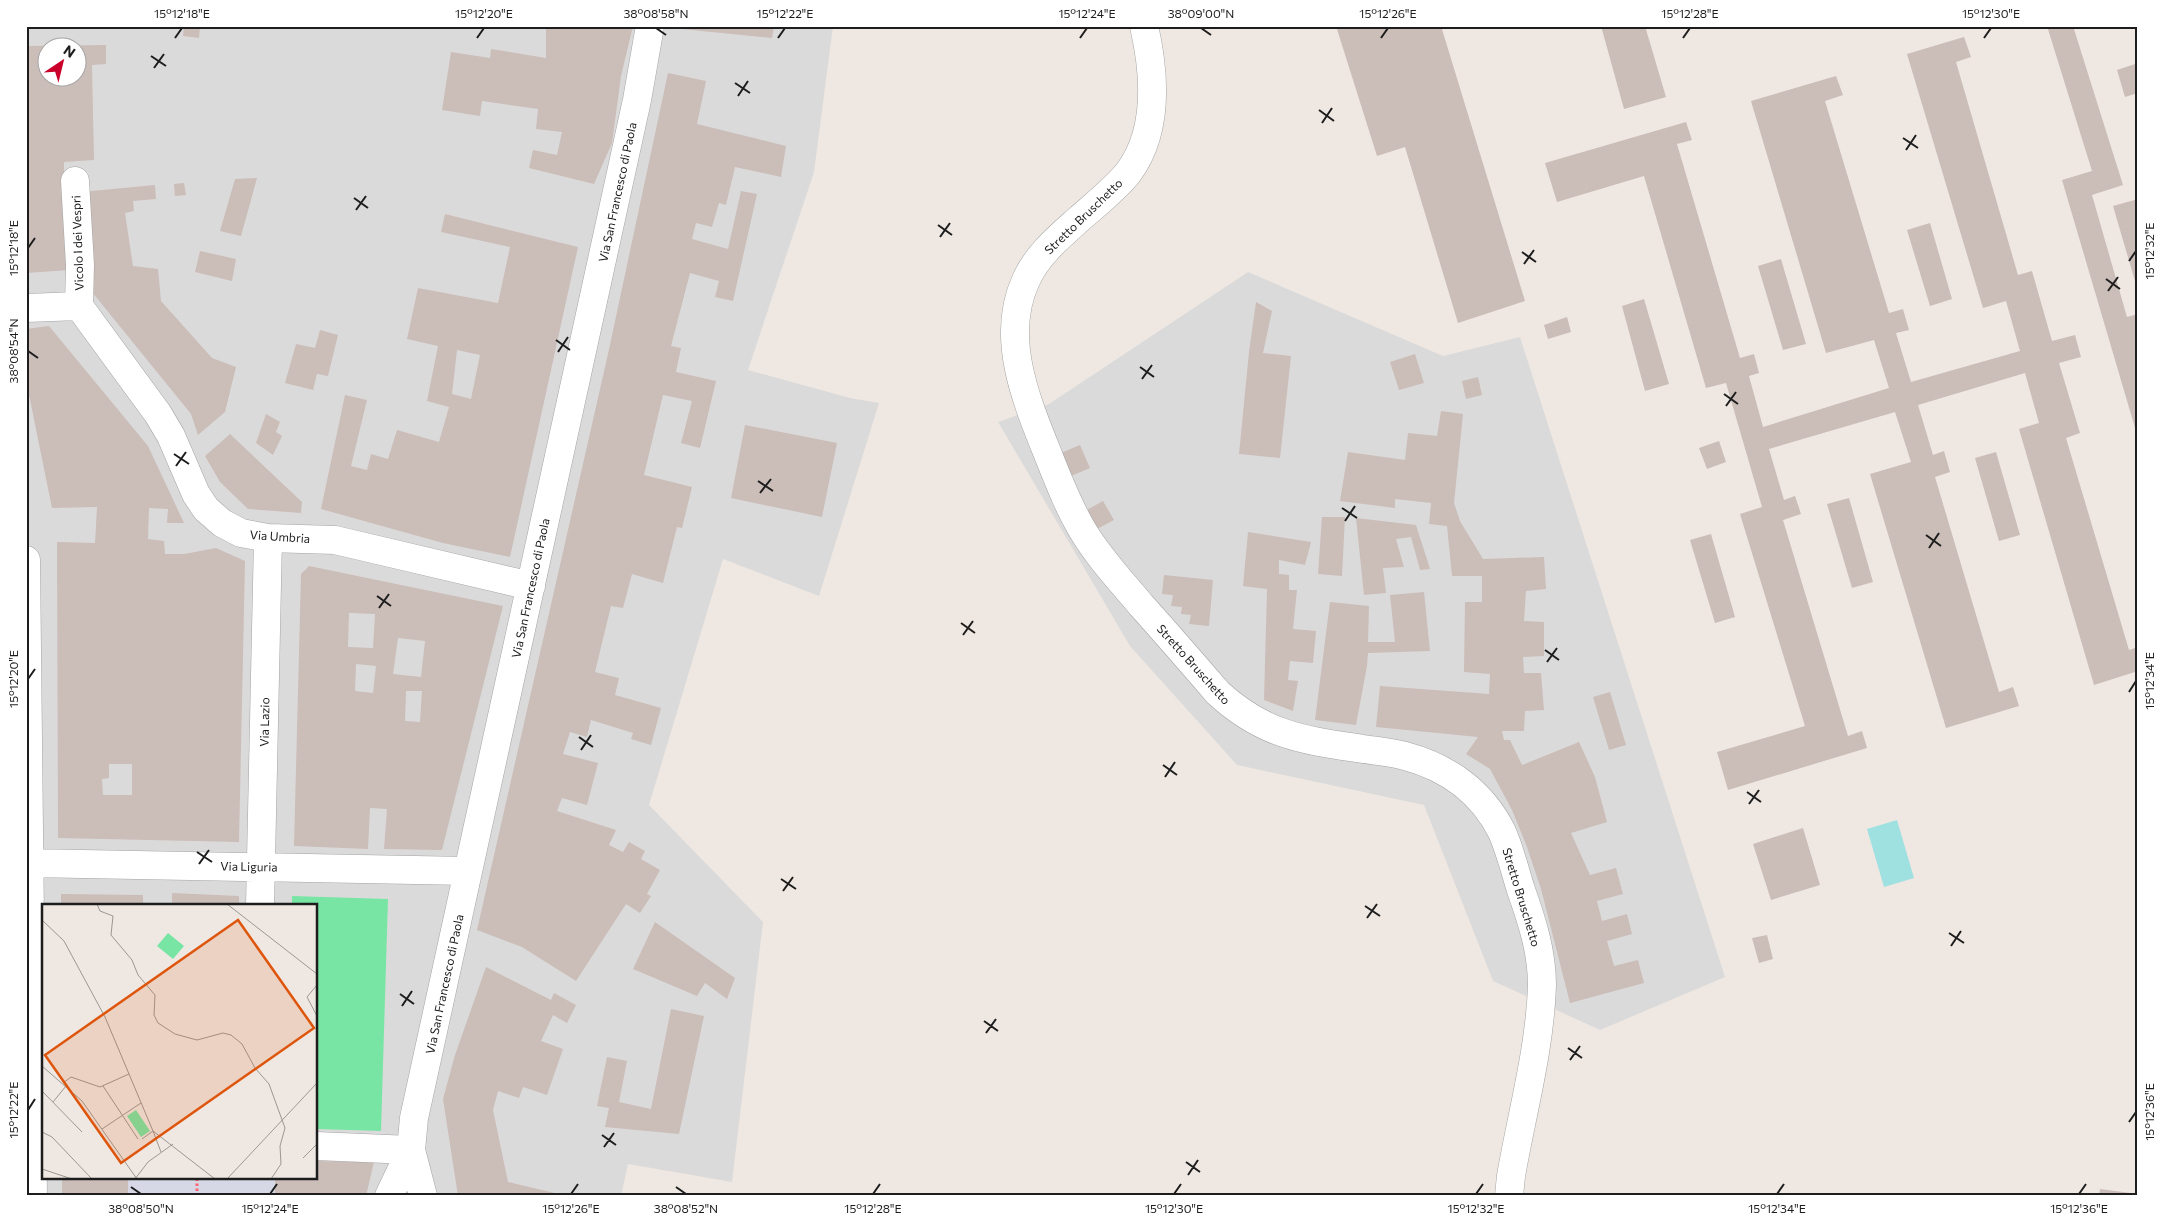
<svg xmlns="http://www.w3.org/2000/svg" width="2164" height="1222" viewBox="0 0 2164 1222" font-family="Commissioner,sans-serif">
<rect width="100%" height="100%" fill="#efe8e2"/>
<!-- residential -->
<path fill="#dbdada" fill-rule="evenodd" d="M26,26H833L814,172L748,370L850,398L879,403L819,596L723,559L649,805L763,922L732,1182L628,1164L621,1196H26ZM48,48H78V78H48ZM44,906H316V1178H44Z
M1248,272L1443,356L1520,337L1725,977L1600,1030L1493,981L1424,805L1237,765L1130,646L998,422L1049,404Z"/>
<!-- pitch -->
<path fill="#79e5a5" d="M292,896L388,899L381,1131L316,1129V906H292Z"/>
<!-- plaza -->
<path fill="#d6d9e5" d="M128,1178H275V1196H128Z"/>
<!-- water -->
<path fill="#9fe0e1" d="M1897,820L1914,878L1884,887L1867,829Z"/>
<!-- building -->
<path fill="#cbbdb8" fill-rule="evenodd" d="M184,26H200L199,38L183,36Z
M546,26H633L621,76L612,143L594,184L529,168L533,150L557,155L562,132L536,129L538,109L482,101L480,116L442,110L451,52L490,58L491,49L546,58Z
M672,26H774L772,38L672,28Z
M1336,26H1441L1525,301L1458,323L1405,147L1377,156Z
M1601,26H1645L1666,97L1624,109Z
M2047,26H2073L2123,185L2092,195L2127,317L2138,314V342L2135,343L2138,351V438L2062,180L2092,171Z
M1964,37L1971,57L1956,62L2018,275L2032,271L2052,341L2075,335L2081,357L2059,363L2080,433L2066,438L2129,650L2138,647V671L2094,685L2019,429L2039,423L2025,373L1918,405L1933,455L1944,451L1950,472L1935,477L1999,692L2013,687L2019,706L1946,728L1870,474L1911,462L1895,412L1769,449L1784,500L1795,496L1801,514L1783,520L1848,736L1862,731L1867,748L1728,790L1717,752L1805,726L1740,514L1762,507L1726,383L1706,388L1644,176L1557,202L1545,163L1686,122L1692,140L1677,144L1740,358L1754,354L1759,373L1749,376L1763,427L1889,388L1874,340L1826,353L1751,101L1836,76L1843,95L1825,101L1889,313L1903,309L1909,330L1896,333L1911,382L2020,351L2006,301L1983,308L1907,54Z
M106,45V64L92,65L94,160L64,162V190L70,270L26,273V46ZM48,48H78V78H48Z
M2138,63V93L2125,97L2117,70Z
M668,73L706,81L697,124L786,146L781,177L735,167L726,205L719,203L712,227L696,223L692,239L728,249L741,191L757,194L733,301L715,297L719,281L690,273L671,346L681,348L676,372L716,381L700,448L681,443L692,401L663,395L644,475L692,487L682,528L677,527L663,583L632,574L623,608L611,606L595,672L619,678L615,695L661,708L651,745L631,739L633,733L591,720L587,737L570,732L563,754L598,763L587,805L562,798L557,811L616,830L609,845L623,852L629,842L645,851L641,859L660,870L647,894L651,896L640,913L626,904L576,981L522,947L477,930L608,354Z
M257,178L241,236L220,231L235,179Z
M184,183L186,195L175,196L174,184Z
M155,185L156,199L133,201L134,211L125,213L133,266L158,269L161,301L212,358L236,367L225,412L198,435L191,414L92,292L81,192Z
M2138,199V288H2137L2113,206Z
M445,214L578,247L510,557L443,543L321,509L345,395L367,400L351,466L367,470L371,454L388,459L397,430L439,442L449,407L427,401L438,346L407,339L418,288L498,303L510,247L441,232ZM457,350L480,355L471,399L452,394Z
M1930,223L1952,299L1930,306L1907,230Z
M200,251L236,259L232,281L195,272Z
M1781,259L1806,344L1783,350L1758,266Z
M1644,299L1669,384L1645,391L1622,306Z
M1256,302L1272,311L1263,353L1291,356L1280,458L1239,454L1249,352Z
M1567,317L1571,332L1548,339L1544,325Z
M49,326L148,446L184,523H167L168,509L149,508L148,539L164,541L165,554H184L216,548L245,561L239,842L58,838L57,542L95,543L97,507L52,508L26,380V329ZM109,764H132V795H103L102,779L109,778Z
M320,330L338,335L328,376L317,374L313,390L285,383L296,344L315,348Z
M1415,354L1424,383L1399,390L1390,362Z
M1478,377L1482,395L1466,399L1462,381Z
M1441,411L1463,414L1454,503L1460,521L1483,559L1544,557L1546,589L1526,591L1524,621L1544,622V656L1523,657L1524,673H1541L1544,710L1525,711L1524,731H1502L1504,740H1510L1522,765L1579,742L1595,777L1607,822L1571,833L1590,875L1616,868L1623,894L1597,901L1602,921L1627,914L1632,934L1607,941L1614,966L1638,960L1644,983L1570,1003L1541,889L1527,847L1512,810L1490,769L1466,754L1478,737L1376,727L1380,686L1489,694L1490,674L1464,672L1465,602H1482V576H1452L1447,526L1429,524L1431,503L1395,499V508L1340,501L1348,452L1405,460L1408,433L1437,436Z
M266,414L280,422L276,432L282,436L273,455L256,443Z
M745,425L837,443L822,517L731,498Z
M230,434L302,502L301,513L248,509L220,482L205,456Z
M1719,441L1726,462L1707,469L1699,448Z
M1080,445L1090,468L1071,476L1061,453Z
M1996,452L2020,535L1999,541L1975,458Z
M1849,498L1873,582L1852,588L1827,504Z
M1103,501L1114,520L1093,531L1083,512Z
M1322,517H1345L1342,576L1318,574Z
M1356,518L1416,525L1430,569L1420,570L1411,537L1396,539L1404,567L1383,568L1386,593L1364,595Z
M1248,532L1311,542L1305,565L1279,560V574L1289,575V590H1297L1293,629L1316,631L1313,663L1290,661L1288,680L1298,681L1293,711L1264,700L1267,589L1243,586Z
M1711,534L1735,617L1715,623L1690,540Z
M309,566L503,606L442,850L384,849L387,809L370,808L368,849L294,846L301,574ZM349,613L375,614L373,648L348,647ZM398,638L425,641L421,677L393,674ZM356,664L376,666L373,693L355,691ZM406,691H422L420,722L405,721Z
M1164,575L1213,580L1209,626L1189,624L1191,615L1181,614L1182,607L1171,606L1173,595L1162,594Z
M1424,592L1430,651L1368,653L1367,666L1356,725L1315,720L1330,602L1369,606L1368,642H1395L1390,595Z
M1610,692L1626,745L1609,750L1593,697Z
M1803,828L1820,885L1771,900L1753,844Z
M172,893L239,896V906H172Z
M61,894L143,895V906H61Z
M655,922L735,978L727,999L705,983L697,996L633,969Z
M1767,935L1773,959L1759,963L1752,938Z
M486,967L551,1000L554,993L576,1005L567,1023L553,1015L541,1041L563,1049L547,1095L523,1087L519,1098L498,1091L493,1110L508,1182L559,1194V1196H458L443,1099L455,1055Z
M671,1009L704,1016L679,1134L605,1127L609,1108L597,1106L607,1057L627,1061L619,1102L651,1109Z
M316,1161L374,1162L366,1196H275V1178H316Z
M62,1178H128V1196H62Z
M2100,1189L2138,1194V1196H2099Z"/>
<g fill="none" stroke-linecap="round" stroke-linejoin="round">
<!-- minor casing -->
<g stroke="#a4a4a4" stroke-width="29">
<path id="minor" d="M1144,26C1155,74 1159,132 1128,173C1114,190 1096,204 1079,219C1059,237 1037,255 1026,280C999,338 1027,402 1049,457C1059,482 1069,508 1083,531C1099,558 1121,581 1141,605C1167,634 1193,664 1218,693C1265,736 1304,740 1363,749C1377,751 1391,752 1405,756C1447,767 1482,792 1502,832C1510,850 1515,871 1521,890C1532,921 1542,952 1542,985C1540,1049 1522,1113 1511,1176L1509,1196
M75,181L80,265L79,306
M26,308L79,306L158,414L171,436L196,494L206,509L222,523L241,533L268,538L335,540L531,586
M26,560L33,1196
M29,863L468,871
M260,906L268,538
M316,1146L411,1150L389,1196
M423,1196L411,1150L414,1118L637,100L650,26"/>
</g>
<!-- path -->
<path stroke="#ff6374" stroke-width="3" stroke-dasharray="2.5 2.5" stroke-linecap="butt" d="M197,1196V1178"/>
<!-- minor -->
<use href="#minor" stroke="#fff" stroke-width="28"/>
</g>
<!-- ticks -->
<path fill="none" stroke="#1d1d1d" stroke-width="2" d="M656,28L666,35M1201,28L1211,35M175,38L182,28M477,38L484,28M778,38L785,28M1080,38L1087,28M1381,38L1388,28M1683,38L1690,28M1984,38L1991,28M151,56L166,66M154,68L164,54M735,83L750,93M738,96L748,81M1319,110L1334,121M1322,123L1332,108M1903,138L1918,148M1906,150L1916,135M354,198L368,208M356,210L366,196M938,225L952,235M940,237L950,223M28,248L35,238M1522,252L1536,262M2129,261L2136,251M1524,264L1534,250M2106,279L2120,289M2108,291L2118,277M556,340L570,350M28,351L38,358M558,352L568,337M1140,367L1154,377M1142,379L1152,365M1724,394L1738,404M1726,406L1736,392M174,454L189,464M176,466L186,452M758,481L773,491M760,493L771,479M1342,508L1357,518M1345,521L1355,506M1926,535L1941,546M1929,548L1939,533M377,596L391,606M379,608L389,594M961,623L975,633M963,635L973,621M1545,650L1559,660M1547,662L1557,648M28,679L35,669M2129,692L2136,681M579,737L593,747M581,750L591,735M1163,765L1177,775M1165,777L1175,762M1747,792L1761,802M1749,804L1759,790M197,852L212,862M199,864L209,850M781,879L796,889M783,891L793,877M1365,906L1380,916M1367,918L1377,904M1949,933L1964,943M1951,946L1961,931M400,994L414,1004M402,1006L412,991M984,1021L998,1031M986,1033L996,1019M1568,1048L1582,1058M1570,1060L1580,1046M28,1110L35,1099M2129,1122L2136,1112M602,1135L616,1145M604,1147L614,1133M1186,1162L1200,1172M1188,1175L1198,1160M131,1187L141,1194M676,1187L686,1194M270,1194L277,1184M571,1194L578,1184M873,1194L880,1184M1174,1194L1181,1184M1476,1194L1483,1184M1777,1194L1784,1184M2079,1194L2086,1184"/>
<g text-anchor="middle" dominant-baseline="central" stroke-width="4" stroke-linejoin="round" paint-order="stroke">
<!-- street labels -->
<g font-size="12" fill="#1d1d1d" stroke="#fff">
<text transform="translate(617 192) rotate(-78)">Via San Francesco di Paola</text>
<text transform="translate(1083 216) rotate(-44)">Stretto Bruschetto</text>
<text transform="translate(77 243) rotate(-92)">Vicolo I dei Vespri</text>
<text transform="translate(280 536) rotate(4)">Via Umbria</text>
<text transform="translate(530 588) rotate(-78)">Via San Francesco di Paola</text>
<text transform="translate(1194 664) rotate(48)">Stretto Bruschetto</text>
<text transform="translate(264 722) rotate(-89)">Via Lazio</text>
<text transform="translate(249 866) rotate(1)">Via Liguria</text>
<text transform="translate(1522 897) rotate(73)">Stretto Bruschetto</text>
<text transform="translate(444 984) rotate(-78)">Via San Francesco di Paola</text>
</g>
</g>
<!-- overview -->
<g transform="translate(42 904)">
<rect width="275" height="275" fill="#efe8e2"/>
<path d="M126,29L142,42L131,55L115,42ZM94,206L108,227L99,233L85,212Z" fill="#79e5a5"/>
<path fill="none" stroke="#9b9793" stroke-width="1" d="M55,0L58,7L71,12L69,31L90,56L96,71L113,91L112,111L116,119L133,130L155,136L181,129L189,131L200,140L213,164L227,180L243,224L238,242L239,260L229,275M185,0L275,70M0,16L22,37L63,113L111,227L173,275M275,81L265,93L275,112M0,162L40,197L95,275M21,179L29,173L58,183L87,170M61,182L96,235M0,187L40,228M11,198L24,182M60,225L99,199M0,228L10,233L50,275M100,235L111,227L119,248M261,254L275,240M0,265L30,275M93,275L106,258L131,240M185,275L275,179"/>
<path fill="#de560d" fill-opacity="0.15" stroke="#de560d" stroke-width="2.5" d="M196,16L272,124L79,259L3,151Z"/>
<rect width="275" height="275" fill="none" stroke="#1d1d1d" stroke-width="2.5"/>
</g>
<!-- border -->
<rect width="2164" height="1222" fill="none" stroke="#ffffff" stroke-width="55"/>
<!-- north arrow -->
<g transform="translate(62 62) rotate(35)"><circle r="24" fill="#ffffff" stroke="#a5a5a5"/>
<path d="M0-4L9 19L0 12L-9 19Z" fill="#ca002b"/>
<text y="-8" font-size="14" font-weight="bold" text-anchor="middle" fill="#1d1d1d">N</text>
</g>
<rect x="28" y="28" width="2108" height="1166" fill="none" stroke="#1d1d1d" stroke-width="2"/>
<g font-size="12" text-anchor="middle" fill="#1d1d1d">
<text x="182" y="18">15°12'18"E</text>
<text x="484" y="18">15°12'20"E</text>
<text x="656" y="18">38°08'58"N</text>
<text x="785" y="18">15°12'22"E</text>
<text x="1087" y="18">15°12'24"E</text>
<text x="1201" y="18">38°09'00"N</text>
<text x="1388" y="18">15°12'26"E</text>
<text x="1690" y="18">15°12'28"E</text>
<text x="1991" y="18">15°12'30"E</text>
<text transform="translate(14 248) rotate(-90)" y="4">15°12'18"E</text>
<text transform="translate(2150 251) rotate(-90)" y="4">15°12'32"E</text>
<text transform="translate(14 351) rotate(-90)" y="4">38°08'54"N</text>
<text transform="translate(14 679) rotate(-90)" y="4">15°12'20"E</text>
<text transform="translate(2150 681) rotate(-90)" y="4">15°12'34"E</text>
<text transform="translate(14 1110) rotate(-90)" y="4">15°12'22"E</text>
<text transform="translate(2150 1112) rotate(-90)" y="4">15°12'36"E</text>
<text x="141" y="1213">38°08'50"N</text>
<text x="270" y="1213">15°12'24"E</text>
<text x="571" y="1213">15°12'26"E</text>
<text x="686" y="1213">38°08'52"N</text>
<text x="873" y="1213">15°12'28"E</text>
<text x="1174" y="1213">15°12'30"E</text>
<text x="1476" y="1213">15°12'32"E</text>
<text x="1777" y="1213">15°12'34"E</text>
<text x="2079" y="1213">15°12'36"E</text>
</g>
</svg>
